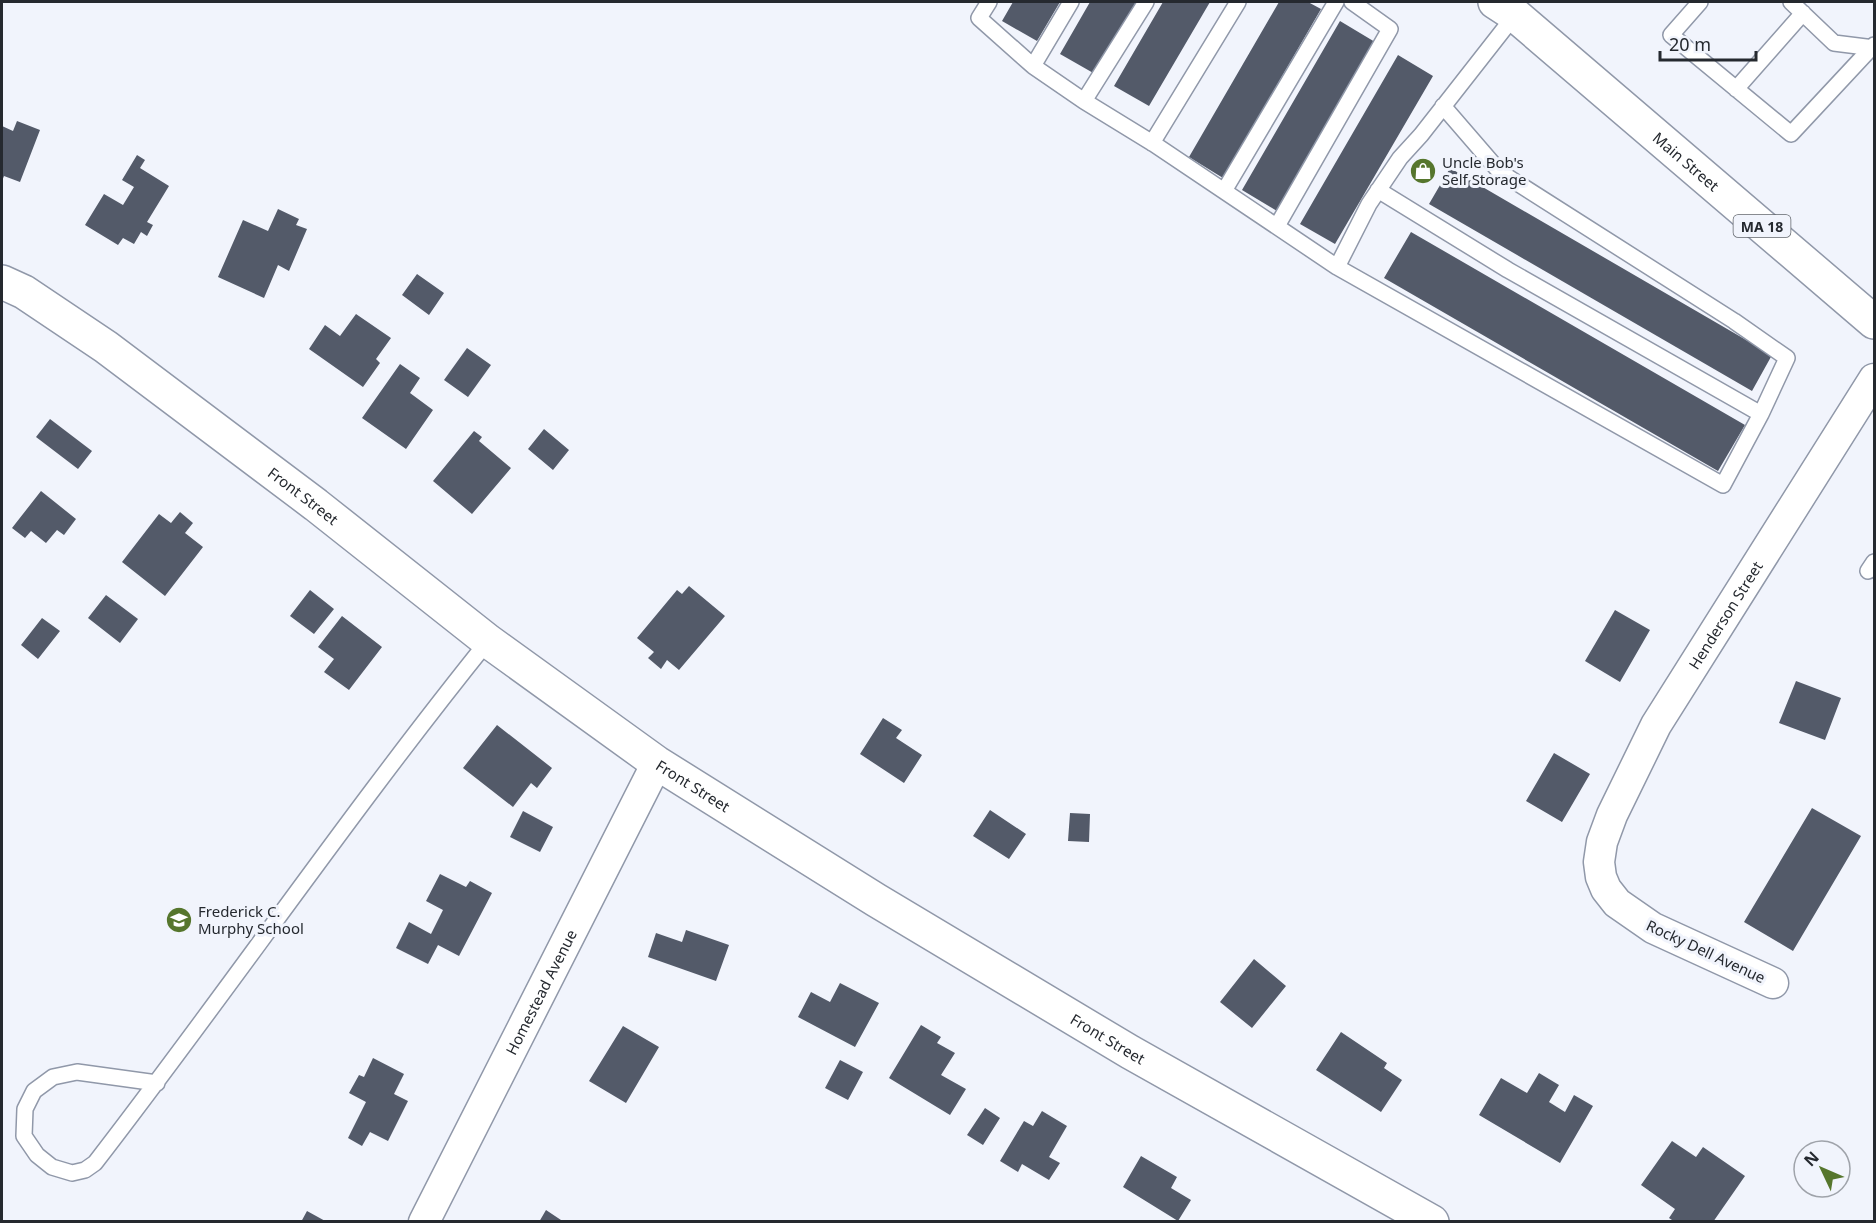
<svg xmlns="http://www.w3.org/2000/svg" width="1876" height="1223" viewBox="0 0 1876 1223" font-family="'Noto Sans',sans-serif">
<rect width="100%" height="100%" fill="#f1f4fc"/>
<!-- building -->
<path fill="#535a69" d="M1013,2H1060L1037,41L1002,21Z
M1090,2H1137L1095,74L1060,54Z
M1163,2H1210L1149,106L1114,86Z
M1279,2H1308L1321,9L1223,178L1189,157Z
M1340,21L1375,42L1277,211L1242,190Z
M1398,55L1433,76L1335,244L1300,224Z
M17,121L40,130L20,182L4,176L2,181V126L13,131Z
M137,155L145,160L140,168L169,186L147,222L153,225L147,236L141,232L134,244L123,238L118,245L85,225L104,194L123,205L134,187L122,180Z
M1450,168L1772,355L1752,391L1429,204Z
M278,209L299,219L296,225L307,229L289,271L278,265L264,298L218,277L243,220L268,231Z
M1411,232L1745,425L1718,471L1384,278Z
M417,274L444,293L429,315L402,295Z
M356,314L391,338L376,359L380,363L363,387L309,349L325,325L340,336Z
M467,348L491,365L468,397L444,380Z
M400,364L420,378L410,393L433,410L406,449L362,418Z
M50,419L92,451L78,469L36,437Z
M544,429L569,450L553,470L528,449Z
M474,431L482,437L479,441L511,468L472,514L433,481Z
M41,491L76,519L64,535L57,530L46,543L31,531L25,538L12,528Z
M180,512L193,523L185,533L203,547L165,596L122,562L159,514L171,523Z
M689,586L725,616L679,670L667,660L661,669L648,658L654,652L637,638L677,590L682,594Z
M310,590L334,609L314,634L290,616Z
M106,595L138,619L120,643L88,618Z
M1615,610L1650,630L1620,682L1585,661Z
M342,616L382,647L349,690L324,672L334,659L318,647Z
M42,618L60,631L38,659L21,645Z
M1796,681L1841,698L1825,740L1779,723Z
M883,718L902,730L896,738L922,755L904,783L860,754Z
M497,725L552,768L537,788L531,783L513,807L463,768Z
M1554,753L1590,774L1562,822L1526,801Z
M1812,808L1861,836L1793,951L1744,922Z
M990,810L1026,834L1009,859L973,836Z
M523,811L553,827L540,852L510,837Z
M1070,813L1090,814L1089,842L1068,841Z
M440,874L466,887L470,881L492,893L459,956L438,945L428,964L396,948L409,922L431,934L443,910L426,901Z
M686,930L729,945L716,981L648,957L656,933L682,942Z
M1254,959L1286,986L1252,1028L1220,1002Z
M840,983L879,1003L855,1047L798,1017L811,992L830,1002Z
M921,1025L941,1037L937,1043L955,1053L941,1075L966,1089L950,1115L889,1078Z
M623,1026L659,1047L626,1103L589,1081Z
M1341,1032L1387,1063L1384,1068L1402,1080L1381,1112L1316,1070Z
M373,1058L404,1074L394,1094L408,1101L388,1141L370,1132L362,1146L348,1138L366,1102L349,1093L359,1075L364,1077Z
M840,1060L863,1072L848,1100L825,1088Z
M1539,1073L1559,1085L1549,1102L1565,1112L1574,1095L1593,1106L1560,1163L1479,1115L1501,1078L1527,1093Z
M985,1108L1000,1118L983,1145L967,1135Z
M1042,1111L1067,1126L1049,1157L1060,1163L1049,1180L1022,1164L1018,1172L1000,1161L1024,1121L1033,1126Z
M1672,1141L1696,1157L1703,1147L1745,1176L1713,1222H1675L1669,1218L1675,1209L1641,1185Z
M1141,1156L1177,1177L1171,1188L1191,1200L1178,1221L1123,1187Z
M546,1210L564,1222H539Z
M307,1211L327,1222H301Z"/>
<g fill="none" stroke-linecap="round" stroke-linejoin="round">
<!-- lane casing -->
<g stroke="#9098a9" stroke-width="18">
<path id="lane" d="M989,2L979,18L1033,66L1084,101L1154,144L1337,267L1723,485L1761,414L1508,270L1378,190
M1700,2L1671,35L1791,134L1874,45
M1791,2L1834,43L1874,48
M1033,66L1071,2
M1736,89L1803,13
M1084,101L1146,2
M1443,106L1500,172L1734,321L1787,358L1761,414
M1152,143L1238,2
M1224,191L1336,2
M1277,226L1390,29L1352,2
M1337,267L1369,204L1400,158L1421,135L1515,15
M1868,571L1874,562
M157,1083L77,1072L53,1077L34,1091L25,1109L24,1136L37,1155L52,1167L72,1173L85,1170L95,1163C228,991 351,811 488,641"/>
</g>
<!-- street casing -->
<g stroke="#9098a9" stroke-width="33">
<g id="street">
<path id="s1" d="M1773,983L1653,928L1617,903L1606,889L1601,877L1599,862L1602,842L1612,815L1656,725L1874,379"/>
<path id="s2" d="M424,1222L657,763"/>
</g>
</g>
<!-- secondary casing -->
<g stroke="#9098a9" stroke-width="36">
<g id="secondary">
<path id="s3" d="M2,282L24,292L106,347L316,505L488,641L657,763L876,900L1130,1052L1432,1222"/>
</g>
</g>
<!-- primary casing -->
<g stroke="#9098a9" stroke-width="36">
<g id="primary">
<path id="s4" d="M1495,2L1515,15L1874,322"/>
</g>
</g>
<!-- lane -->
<use href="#lane" stroke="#fff" stroke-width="15"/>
<!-- street -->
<use href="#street" stroke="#fff" stroke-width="30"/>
<!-- secondary -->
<use href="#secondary" stroke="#fff" stroke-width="33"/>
<!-- primary -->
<use href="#primary" stroke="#fff" stroke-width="33"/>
</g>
<!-- icons -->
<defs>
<g id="shop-disc" transform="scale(1.35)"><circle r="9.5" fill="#56762d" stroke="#f1f4fc"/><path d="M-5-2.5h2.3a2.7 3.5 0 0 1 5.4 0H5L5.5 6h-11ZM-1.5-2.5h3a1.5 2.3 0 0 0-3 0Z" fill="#fff"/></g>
<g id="school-disc" transform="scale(1.35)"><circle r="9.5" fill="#56762d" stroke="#f1f4fc"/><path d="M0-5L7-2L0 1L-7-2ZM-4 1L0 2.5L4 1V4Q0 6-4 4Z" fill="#fff"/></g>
</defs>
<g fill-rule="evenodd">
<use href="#shop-disc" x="1423" y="171"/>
<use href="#school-disc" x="179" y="920"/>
</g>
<g text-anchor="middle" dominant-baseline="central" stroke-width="6" stroke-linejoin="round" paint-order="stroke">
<!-- shield labels -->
<rect fill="#f1f4fc" stroke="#62666c" stroke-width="1.5" x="1733.5" y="215" width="57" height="22" rx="4.5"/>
<g font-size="14" font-weight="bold" fill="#25292f">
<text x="1762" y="226">MA 18</text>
</g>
<!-- street labels -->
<g font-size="15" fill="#25292f" stroke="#f1f4fc">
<text stroke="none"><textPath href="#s4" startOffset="249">Main Street</textPath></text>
<text stroke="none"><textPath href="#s3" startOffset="370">Front Street</textPath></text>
<text stroke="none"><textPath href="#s1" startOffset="501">Henderson Street</textPath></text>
<text stroke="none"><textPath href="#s3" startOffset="856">Front Street</textPath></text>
<text transform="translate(1706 951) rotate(25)">Rocky Dell Avenue</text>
<text stroke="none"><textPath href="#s2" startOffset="258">Homestead Avenue</textPath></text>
<text stroke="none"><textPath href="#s3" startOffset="1342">Front Street</textPath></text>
</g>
<!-- poi labels -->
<g font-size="15" fill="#25292f" stroke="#f1f4fc" text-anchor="start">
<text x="1442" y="162">Uncle Bob's<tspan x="1442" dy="17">Self Storage</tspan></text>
<text x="198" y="911">Frederick C.<tspan x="198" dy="17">Murphy School</tspan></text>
</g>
</g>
<!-- border -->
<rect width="1876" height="1223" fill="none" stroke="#25292f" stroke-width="6"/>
<!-- north arrow -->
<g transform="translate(1822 1169) rotate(314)"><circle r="28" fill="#f1f4fc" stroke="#9fa3aa" stroke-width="1.5"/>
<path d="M0-4.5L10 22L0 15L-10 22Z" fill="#56762d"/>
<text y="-9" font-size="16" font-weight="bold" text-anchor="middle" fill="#25292f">N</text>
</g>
<!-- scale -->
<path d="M1660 51v9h96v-9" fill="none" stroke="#25292f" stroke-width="3"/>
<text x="1669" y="51" font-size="18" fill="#25292f" stroke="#f1f4fc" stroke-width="4.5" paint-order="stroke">20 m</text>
</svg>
